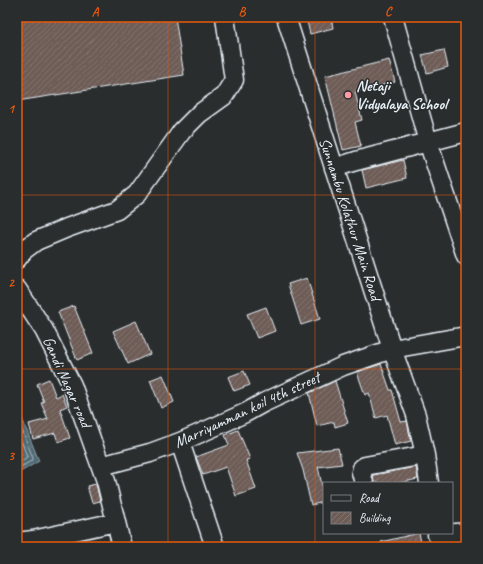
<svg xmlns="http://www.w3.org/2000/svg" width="483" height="564" viewBox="0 0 483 564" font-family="Caveat,sans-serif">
<defs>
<pattern id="water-waves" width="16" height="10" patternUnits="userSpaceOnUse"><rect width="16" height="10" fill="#506a75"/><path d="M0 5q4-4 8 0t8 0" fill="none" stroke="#698089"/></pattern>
<pattern id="building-hatch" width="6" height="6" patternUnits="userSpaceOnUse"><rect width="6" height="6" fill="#6e5c56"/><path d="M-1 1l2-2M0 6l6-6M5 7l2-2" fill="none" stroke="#83746f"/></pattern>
</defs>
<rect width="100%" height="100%" fill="#2a2d2e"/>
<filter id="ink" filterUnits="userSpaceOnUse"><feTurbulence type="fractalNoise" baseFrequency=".025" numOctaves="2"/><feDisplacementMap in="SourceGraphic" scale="8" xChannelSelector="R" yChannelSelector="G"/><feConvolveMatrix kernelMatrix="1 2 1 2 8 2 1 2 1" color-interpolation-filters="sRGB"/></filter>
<g filter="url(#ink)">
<!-- water -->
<path fill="url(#water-waves)" stroke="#8da0a9" d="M17,406L39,461L17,474Z"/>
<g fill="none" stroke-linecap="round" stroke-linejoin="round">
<!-- shore -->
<path stroke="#abbbc4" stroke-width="1" d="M17,417L33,458V460L17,469
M17,430L27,456L26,458L17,463"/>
</g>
<!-- building -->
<path fill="url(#building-hatch)" stroke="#e8f1f8" d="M43,17H175L184,75L17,101V21Z
M306,17H331L333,28L310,34Z
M444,50L448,67L427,73L422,55Z
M389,60L395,82L355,92L362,120L355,122L361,146L343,150L325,76Z
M403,160L407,178L366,188L362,170Z
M307,278L320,319L301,325L288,284Z
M74,306L93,353L77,360L58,312Z
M266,307L275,331L257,338L247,314Z
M136,321L150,354L128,364L113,331Z
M381,364L390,390H392L401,422L407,421L411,441L395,445L387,415L376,418L369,393L365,395L357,372Z
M244,371L250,385L234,391L228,377Z
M163,375L174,402L161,408L150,380Z
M49,379L56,397L62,394L67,406L60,409L70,438L58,442L55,433L33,439L29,424L48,419L41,403L44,402L37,384Z
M335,381L348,423L335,427L334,422L317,426L309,393Z
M238,430L250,459L246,460L256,489L236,496L226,467L203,475L196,457L229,445L225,435Z
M338,448L342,464L318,467L324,494V502L311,505L303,470L297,453Z
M416,467L418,479L399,483H374L373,475Z
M96,484L100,501L92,503L87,486Z
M419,533L422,547H381V542Z"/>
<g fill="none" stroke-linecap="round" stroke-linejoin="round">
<!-- minor casing -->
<g stroke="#e8f1f8" stroke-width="21">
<path id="minor" d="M286,17L392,349L466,336
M393,17L428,142L466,256
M334,168L356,161L466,132
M17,259L24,250L36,241L67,228L117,210L137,194L182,131L199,114L224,96L234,80L225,17
M17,289L44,330L72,385L106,481L122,547
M180,442L215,547
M101,466L150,453L180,442L221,424L245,413L263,403L343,366L392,349L416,415L425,455L429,483
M364,483L361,472L362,468L365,466L425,455
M437,535L466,532
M17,542L33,540L116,522"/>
</g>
<!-- minor -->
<use href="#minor" stroke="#2a2d2e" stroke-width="18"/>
</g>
</g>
<!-- grid -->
<path fill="none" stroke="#e8590c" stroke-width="1" stroke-opacity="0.55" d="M168,17V547M315,17V547M17,195H466M17,369H466"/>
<!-- markers -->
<circle fill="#ff9aa2" stroke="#2a2d2e" stroke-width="1.5" cx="348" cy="95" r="4"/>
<g text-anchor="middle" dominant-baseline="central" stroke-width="3" stroke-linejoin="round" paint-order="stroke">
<!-- poi labels -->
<g font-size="16" font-weight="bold" fill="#e8f1f8" stroke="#2a2d2e" text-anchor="start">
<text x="356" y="86">Netaji<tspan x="356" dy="18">Vidyalaya School</tspan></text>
</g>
<!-- street labels -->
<g font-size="16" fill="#e8f1f8" stroke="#2a2d2e">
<text transform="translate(350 219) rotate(72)">Sunnambu Kolathur Main Road</text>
<text transform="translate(67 382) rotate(66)">Gandi Nagar road</text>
<text transform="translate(247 410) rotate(-25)">Marriyamman koil 4th street</text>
</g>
</g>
<!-- margin -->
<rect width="483" height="564" fill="none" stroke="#2a2d2e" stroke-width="44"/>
<!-- legend -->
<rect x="323" y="482" width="130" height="52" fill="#2a2d2e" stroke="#767b7f"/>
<rect x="331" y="495" width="20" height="6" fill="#2a2d2e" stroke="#767b7f"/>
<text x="359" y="502" font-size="12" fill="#e8f1f8">Road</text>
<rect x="331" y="512" width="20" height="12" fill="url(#building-hatch)" stroke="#767b7f"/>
<text x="359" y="522" font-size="12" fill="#e8f1f8">Building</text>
<rect x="22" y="22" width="439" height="520" fill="none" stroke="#e8590c" stroke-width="1.5"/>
<g font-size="13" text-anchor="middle" font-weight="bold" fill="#e8590c">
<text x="95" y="16">A</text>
<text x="242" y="16">B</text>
<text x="388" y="16">C</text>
<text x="11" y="113">1</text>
<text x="11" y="287">2</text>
<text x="11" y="460">3</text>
</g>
</svg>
